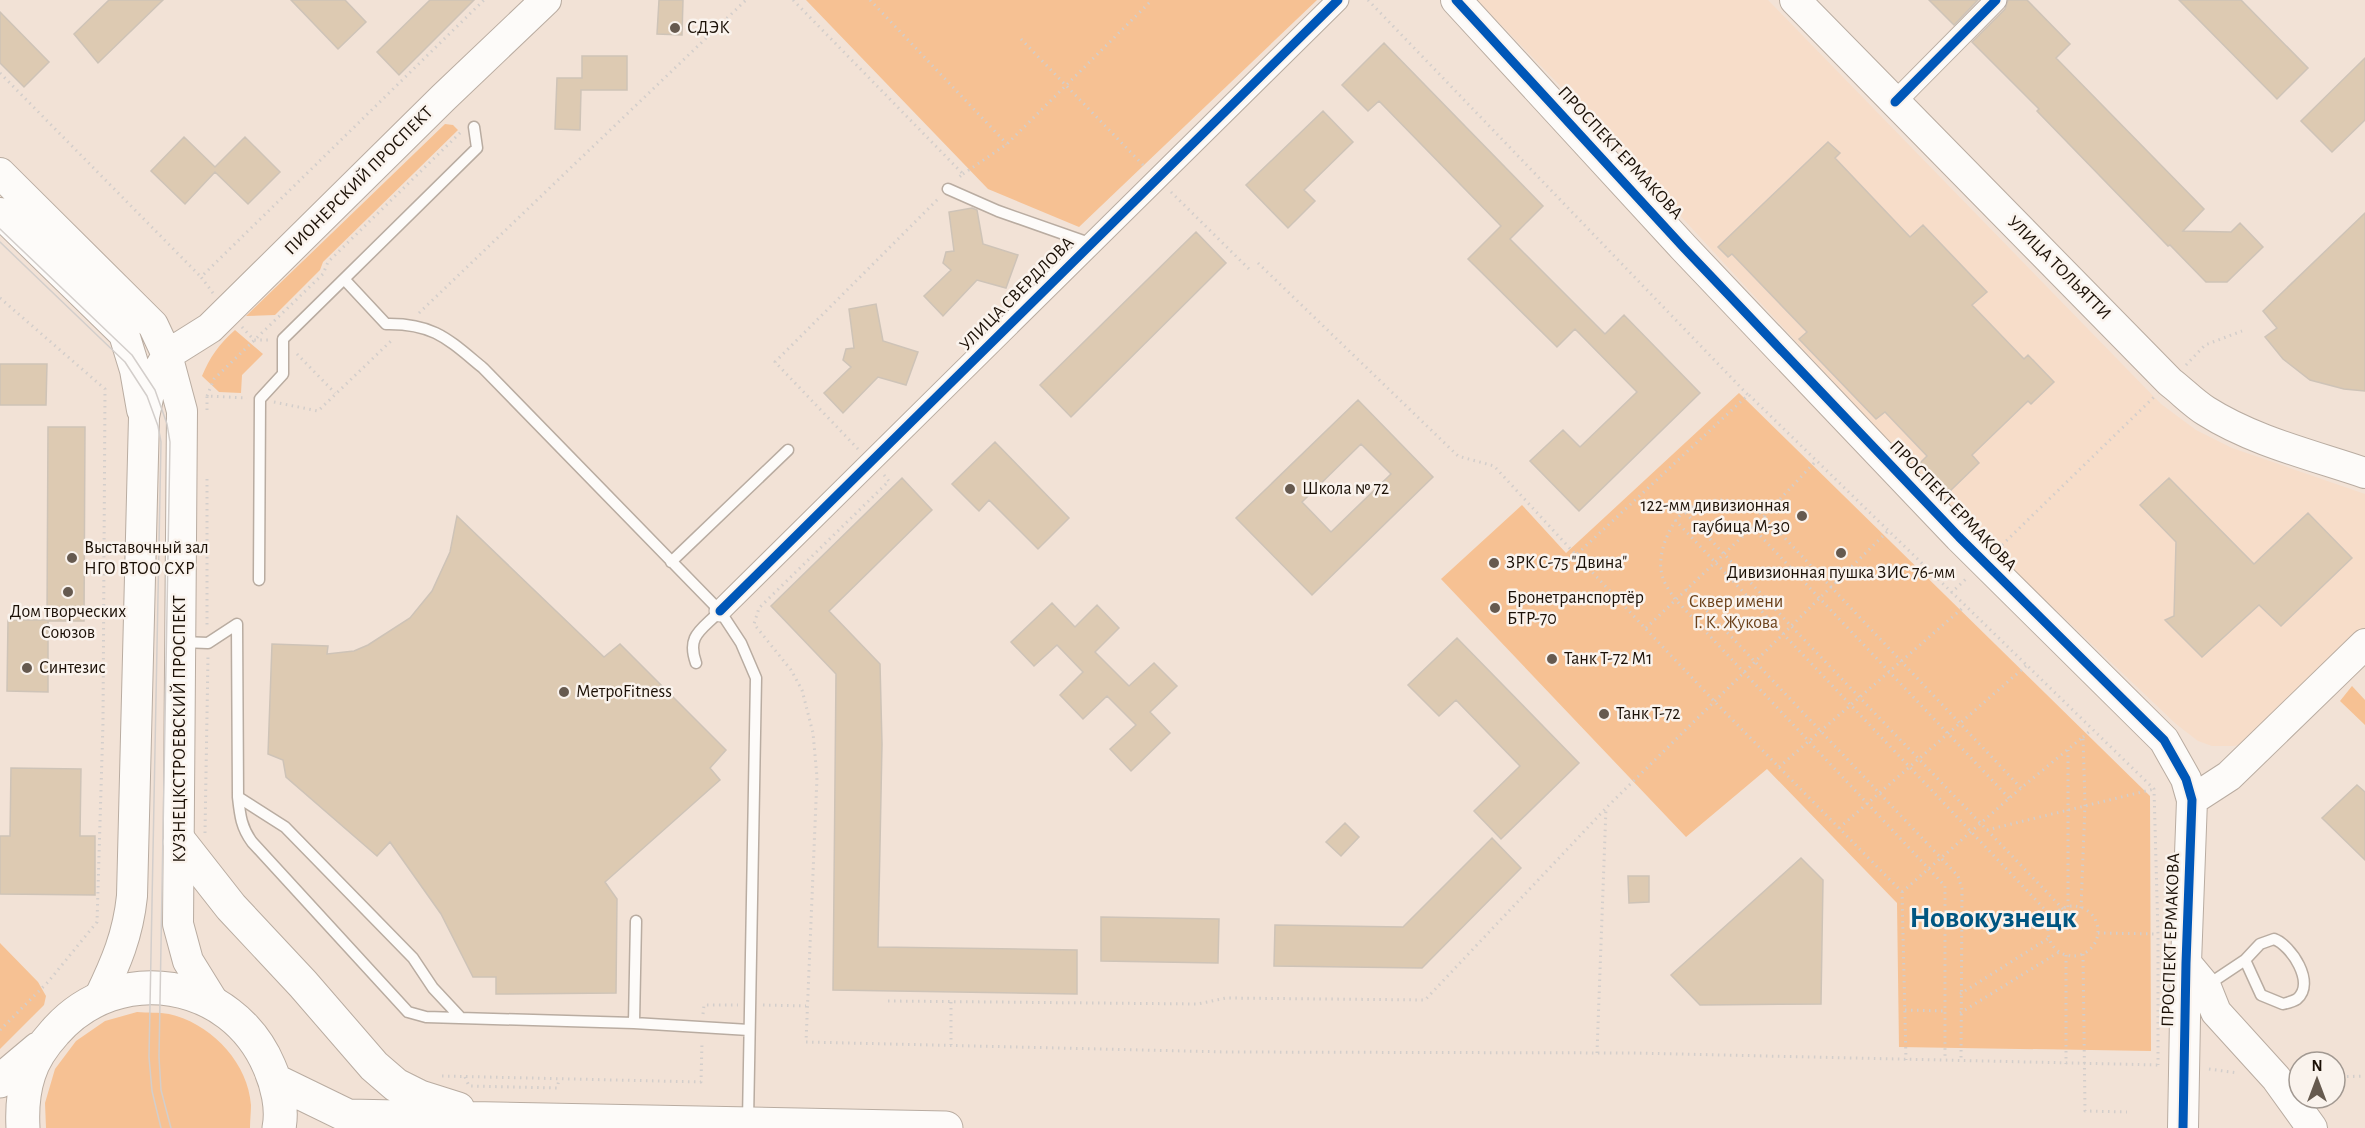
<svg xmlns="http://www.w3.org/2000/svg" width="2365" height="1128" viewBox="0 0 2365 1128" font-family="'Alegreya Sans',sans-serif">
<rect width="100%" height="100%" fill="#f2e2d6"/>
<!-- built -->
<path fill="#f7ddc9" d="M1477,0H1768L2161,404L2196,430L2232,448L2365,494V630L2249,742L2234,746H2212L2198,741L2176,724L1954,513L1571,97Z"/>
<!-- green -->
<path fill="#f6c193" d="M806,0H1317L1079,227L988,189Z
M445,124L453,125L458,130L323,262L320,270L275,315L246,316Z
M235,330L263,354L242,375L241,393L219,392L202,376C210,357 219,344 235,330Z
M1739,393L2150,796L2151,1051L1899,1047L1897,903L1767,769L1686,837L1441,579L1522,505L1566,553Z
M2352,686L2365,700V725L2340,701Z
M0,943L38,982L46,996L44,1005L0,1049Z
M137,1012C147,1013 159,1012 169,1014C210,1023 248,1062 251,1105C251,1112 250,1120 250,1128H46L45,1103L55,1069L76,1041L105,1021Z"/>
<!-- building -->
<path fill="#ddcab2" stroke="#cec3b7" stroke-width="1.5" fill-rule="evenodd" d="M109,0H163L98,63L74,34Z
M291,0H345L366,22L338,49Z
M430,0H474L399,75L377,52Z
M659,0H683L682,35L657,34Z
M1929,0H1978L1954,25Z
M2008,0H2027L2070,44L2056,58L2204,209L2183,231L2231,232L2240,223L2263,247L2227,282H2206L2170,245L2168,246L2037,111L2039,109L1972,42L2005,9Z
M2179,0H2241L2308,68L2277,99Z
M0,12L49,62L24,87L0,63Z
M1384,43L1543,206L1510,239L1605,334L1624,315L1700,393L1579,511L1530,461L1563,430L1580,447L1637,392L1575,329L1557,347L1468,259L1501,226L1379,101L1368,111L1342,85Z
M582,56H627V90H581L580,130L555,129L557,78H582Z
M2365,58V120L2332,152L2301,121Z
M1323,111L1353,142L1304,190L1315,201L1288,228L1246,185Z
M184,137L215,167L245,137L280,172L248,204L215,172L185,204L151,171Z
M1828,142L1840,153L1835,158L1910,237L1923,225L1987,292L1972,305L2024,359L2028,355L2054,382L2031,404L2028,401L1972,455L1979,463L1949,492L1920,463L1927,456L1885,412L1876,419L1799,339L1807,332L1732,254L1728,257L1718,247Z
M972,208L977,210L983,244L1018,255L1006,288L977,280L943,316L924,296L951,270L943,263L946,252L954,251L949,212Z
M2365,213V391L2344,389L2310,380L2283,359L2265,337L2277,328L2263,311Z
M1196,232L1226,263L1071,417L1040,385Z
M876,304L883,341L918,352L906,385L878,377L843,413L824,393L851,367L843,360L846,349L854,348L849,309Z
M0,364H47L46,405H0Z
M1358,400L1433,477L1312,595L1236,518ZM1361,444L1391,474L1331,532L1302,502Z
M48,427H85L84,621H48V692L7,691L8,620H47Z
M995,442L1069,518L1038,549L989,500L979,511L952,484Z
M902,478L932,510L829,611L880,664L882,744L878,947L1077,950V994L833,990L836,674L771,606Z
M2169,478L2254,564L2308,513L2352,558L2281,626L2259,605L2202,657L2165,620L2174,616L2176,542L2140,505Z
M457,516L604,657L620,644L726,750L710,768L720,780L605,882L617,899L616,993L496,994V977H473L441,914L390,842L377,856L286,777L283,760L268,754L272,644L328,646L327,654L354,651L368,645L410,618L432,591L450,552Z
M1052,603L1075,627L1097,605L1119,628L1095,652L1129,686L1154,663L1177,686L1150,712L1170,733L1131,771L1110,749L1136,725L1107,696L1083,719L1060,695L1083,672L1057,645L1034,666L1011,642Z
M1457,638L1579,763L1501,839L1474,811L1520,766L1456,700L1439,716L1408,685Z
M11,768L81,769L80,836H95V895L0,894V836H10Z
M2357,785L2365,792V860L2322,818Z
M1345,823L1359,837L1341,856L1326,842Z
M1492,838L1521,868L1422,968L1274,966L1275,925L1403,927Z
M1801,858L1823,880L1821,1004L1700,1005L1671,975Z
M1628,876H1649V902L1629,903Z
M1101,917L1219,919L1218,963L1101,961Z"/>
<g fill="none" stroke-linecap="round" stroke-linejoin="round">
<!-- lane casing -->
<g stroke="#b9aca1" stroke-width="13">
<path id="lane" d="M474,127L477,148L344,279L386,324C434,323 449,340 483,368L720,611L741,643L756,678L748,1121
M948,189L998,211L1092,244
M671,562L788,450
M259,580L260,399L283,374V339L344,279
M182,642L208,643L237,624L238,797C240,815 241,827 252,842L408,1012L426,1017L634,1023L749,1030
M696,663C686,635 702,630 720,611
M238,797L285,827L413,958L433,988L461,1018
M2206,986L2245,960L2260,944L2274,939C2291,945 2316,983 2297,999C2294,1001 2287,1003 2283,1004L2261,995L2245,960
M634,1023L636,921"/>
</g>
<!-- street casing -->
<g stroke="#b9aca1" stroke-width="23">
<path id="street" d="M1895,102L1996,0
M720,611L1338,0"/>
</g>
<!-- secondary casing -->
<g stroke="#b9aca1" stroke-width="32">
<path id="secondary" d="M1456,0L1684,248L1959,537L2164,740L2186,779L2192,800L2186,963L2183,1128
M1795,0L2170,382C2182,391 2193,403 2206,411C2253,441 2312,455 2365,473
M0,173L153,325L167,355L182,411L178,924L188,961L214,1003
M0,213L124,334L135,370L142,410
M167,355L210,328L443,98L546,0
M2192,800L2229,776L2365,644
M2186,963L2206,987L2216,1012L2276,1078L2312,1128
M99,998C116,963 128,935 132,896L144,417L151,384L167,355"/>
</g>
<!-- primary casing -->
<g stroke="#b9aca1" stroke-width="35">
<path id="primary" d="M180,842L231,907L303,984L374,1066L396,1085L420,1097L458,1109
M0,1081L38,1049
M276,1081L348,1116L946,1128
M23,1128C22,1110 23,1092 29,1074C34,1058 44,1044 55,1032C118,960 232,979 269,1066C277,1084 283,1108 279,1128"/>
</g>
<!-- path -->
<path stroke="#d3cecb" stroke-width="3" stroke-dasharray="1.5 4.5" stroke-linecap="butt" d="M793,0L963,174L957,179
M870,0L1007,144
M1021,39L1145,167
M0,73L201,277
M963,174L1007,144L1152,0
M1171,192L1249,269
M1258,263L1458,456L1494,466L1576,555L1748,395L1368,0
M213,293L201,277L484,0
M0,298L105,389L103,723L97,922L48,982L0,1030
M419,313L746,0
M242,327L254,340H269
M297,354L335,393
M2186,365L2205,345L2242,331
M1749,395L2154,789L2158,934V1065
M207,396L214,379L323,274L328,262L462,131
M274,402L318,411L393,339
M207,410V396L247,398
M858,449L775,362L938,199
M884,475L889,481L759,608L754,624L791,670L802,690L813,733L817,777L806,1042L1226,1052L1635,1053L2160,1065
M207,479V626
M1684,511C1669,525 1655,557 1663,578C1665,585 1671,593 1675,599L1945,886V1060
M1675,520L2053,918
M1752,527L2009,798
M2002,545L2154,397
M1576,555L1714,701L1902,892L1906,1060
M1686,589L1958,876L1962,889L1961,1062
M1951,593L1966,579
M1646,628L1764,516L1816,461
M2083,737L2091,730
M1779,767L1965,606
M2021,788L1764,516C1737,496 1713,495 1684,511L1792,627L2063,909
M1839,828L2026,666
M1987,830L2154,789
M205,833L208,656
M1902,892L2021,788L2083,737L2085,805L2081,908
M2048 931a25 25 0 1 1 50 0a25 25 0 1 1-50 0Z
M2068,907V750
M2098,933L2158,934
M2083,954L2085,1111L2127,1112
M2066,955V1064
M1960,994L2049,938
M888,1001L1198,1004L1226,998L1425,1000L1607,807L1888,531
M951,1002V1045
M763,1005L806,1006
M1905,1010L1945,1011
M1960,1013L2059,952
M703,1014L704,1005H738
M1597,1053L1606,808
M2209,1069L2238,1073
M442,1076L701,1082L702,1042
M465,1077L469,1086L557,1088L559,1080
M2335,1077L2365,1076"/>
<!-- lane -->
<use href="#lane" stroke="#fdfbf9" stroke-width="10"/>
<!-- street -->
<use href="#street" stroke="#fdfbf9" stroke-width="21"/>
<!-- secondary -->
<use href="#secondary" stroke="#fdfbf9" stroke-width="30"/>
<!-- primary -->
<use href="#primary" stroke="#fdfbf9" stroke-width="33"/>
<!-- tram -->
<path stroke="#d3cecb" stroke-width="1.5" d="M0,229L132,355L155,390L167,424L170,442L159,1057L161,1090L171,1128
M0,242L125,362L147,396L158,426L161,442L149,1057L152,1091L161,1128"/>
<!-- cycleway casing -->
<g stroke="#faf3ed" stroke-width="13">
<path id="cycleway" d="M1456,0L1684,248L1959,537L2164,740L2186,779L2192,800L2186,963L2183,1128
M1895,102L1996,0
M720,611L1338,0"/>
</g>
<!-- cycleway -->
<use href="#cycleway" stroke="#0057b8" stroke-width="9"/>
</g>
<!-- markers -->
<g fill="#665a4f" stroke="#faf3ed" stroke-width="2">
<circle cx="675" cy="28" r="6"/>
<circle cx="1290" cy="489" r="6"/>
<circle cx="1802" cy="516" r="6"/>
<circle cx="1841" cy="553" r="6"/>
<circle cx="72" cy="558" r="6"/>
<circle cx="1494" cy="563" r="6"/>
<circle cx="68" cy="592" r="6"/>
<circle cx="1495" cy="608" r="6"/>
<circle cx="1552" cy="659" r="6"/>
<circle cx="27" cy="668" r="6"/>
<circle cx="564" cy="692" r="6"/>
<circle cx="1604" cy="714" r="6"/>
</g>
<g text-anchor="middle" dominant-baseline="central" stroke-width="5" stroke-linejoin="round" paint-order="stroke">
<!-- poi labels -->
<g font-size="18" fill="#1b1006" stroke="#faf3ed" text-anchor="start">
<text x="687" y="28">СДЭК</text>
<text x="1302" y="489">Школа № 72</text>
<text x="1790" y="506" text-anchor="end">122-мм дивизионная<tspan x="1790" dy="21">гаубица М-30</tspan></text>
<text x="84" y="548">Выставочный зал<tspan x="84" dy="21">НГО ВТОО СХР</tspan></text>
<text x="1506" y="563">ЗРК С-75 "Двина"</text>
<text x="1841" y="573" text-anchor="middle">Дивизионная пушка ЗИС 76-мм</text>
<text x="1507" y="598">Бронетранспортёр<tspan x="1507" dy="21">БТР-70</tspan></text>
<text x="68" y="612" text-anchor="middle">Дом творческих<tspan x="68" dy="21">Союзов</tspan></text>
<text x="1564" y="659">Танк Т-72 М1</text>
<text x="39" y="668">Синтезис</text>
<text x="576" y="692">МетроFitness</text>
<text x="1616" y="714">Танк Т-72</text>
</g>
<!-- street labels -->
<g font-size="18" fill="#1b1006" stroke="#faf3ed">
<text transform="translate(1620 153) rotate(47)">ПРОСПЕКТ ЕРМАКОВА</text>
<text transform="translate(359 181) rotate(-45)">ПИОНЕРСКИЙ ПРОСПЕКТ</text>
<text transform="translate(2059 268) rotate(45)">УЛИЦА ТОЛЬЯТТИ</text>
<text transform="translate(1017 294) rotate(-45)">УЛИЦА СВЕРДЛОВА</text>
<text transform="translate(1953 506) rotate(46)">ПРОСПЕКТ ЕРМАКОВА</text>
<text transform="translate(180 729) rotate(-90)">КУЗНЕЦКСТРОЕВСКИЙ ПРОСПЕКТ</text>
<text transform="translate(2171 940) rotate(-88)">ПРОСПЕКТ ЕРМАКОВА</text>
</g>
<!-- park labels -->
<g font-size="18" fill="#6c421b" stroke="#faf3ed">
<text x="1736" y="602">Сквер имени<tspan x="1736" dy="21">Г. К. Жукова</tspan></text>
</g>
<!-- town labels -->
<g font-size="30" font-weight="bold" fill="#005681" stroke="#faf3ed">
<text x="1993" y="918">Новокузнецк</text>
</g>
</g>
<!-- north arrow -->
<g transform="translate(2317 1080)"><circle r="28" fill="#faf3ed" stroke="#a19891" stroke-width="1.5"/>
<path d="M0-4.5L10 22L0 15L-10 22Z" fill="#665a4f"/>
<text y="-9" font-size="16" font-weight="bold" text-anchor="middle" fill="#1b1006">N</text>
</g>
</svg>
